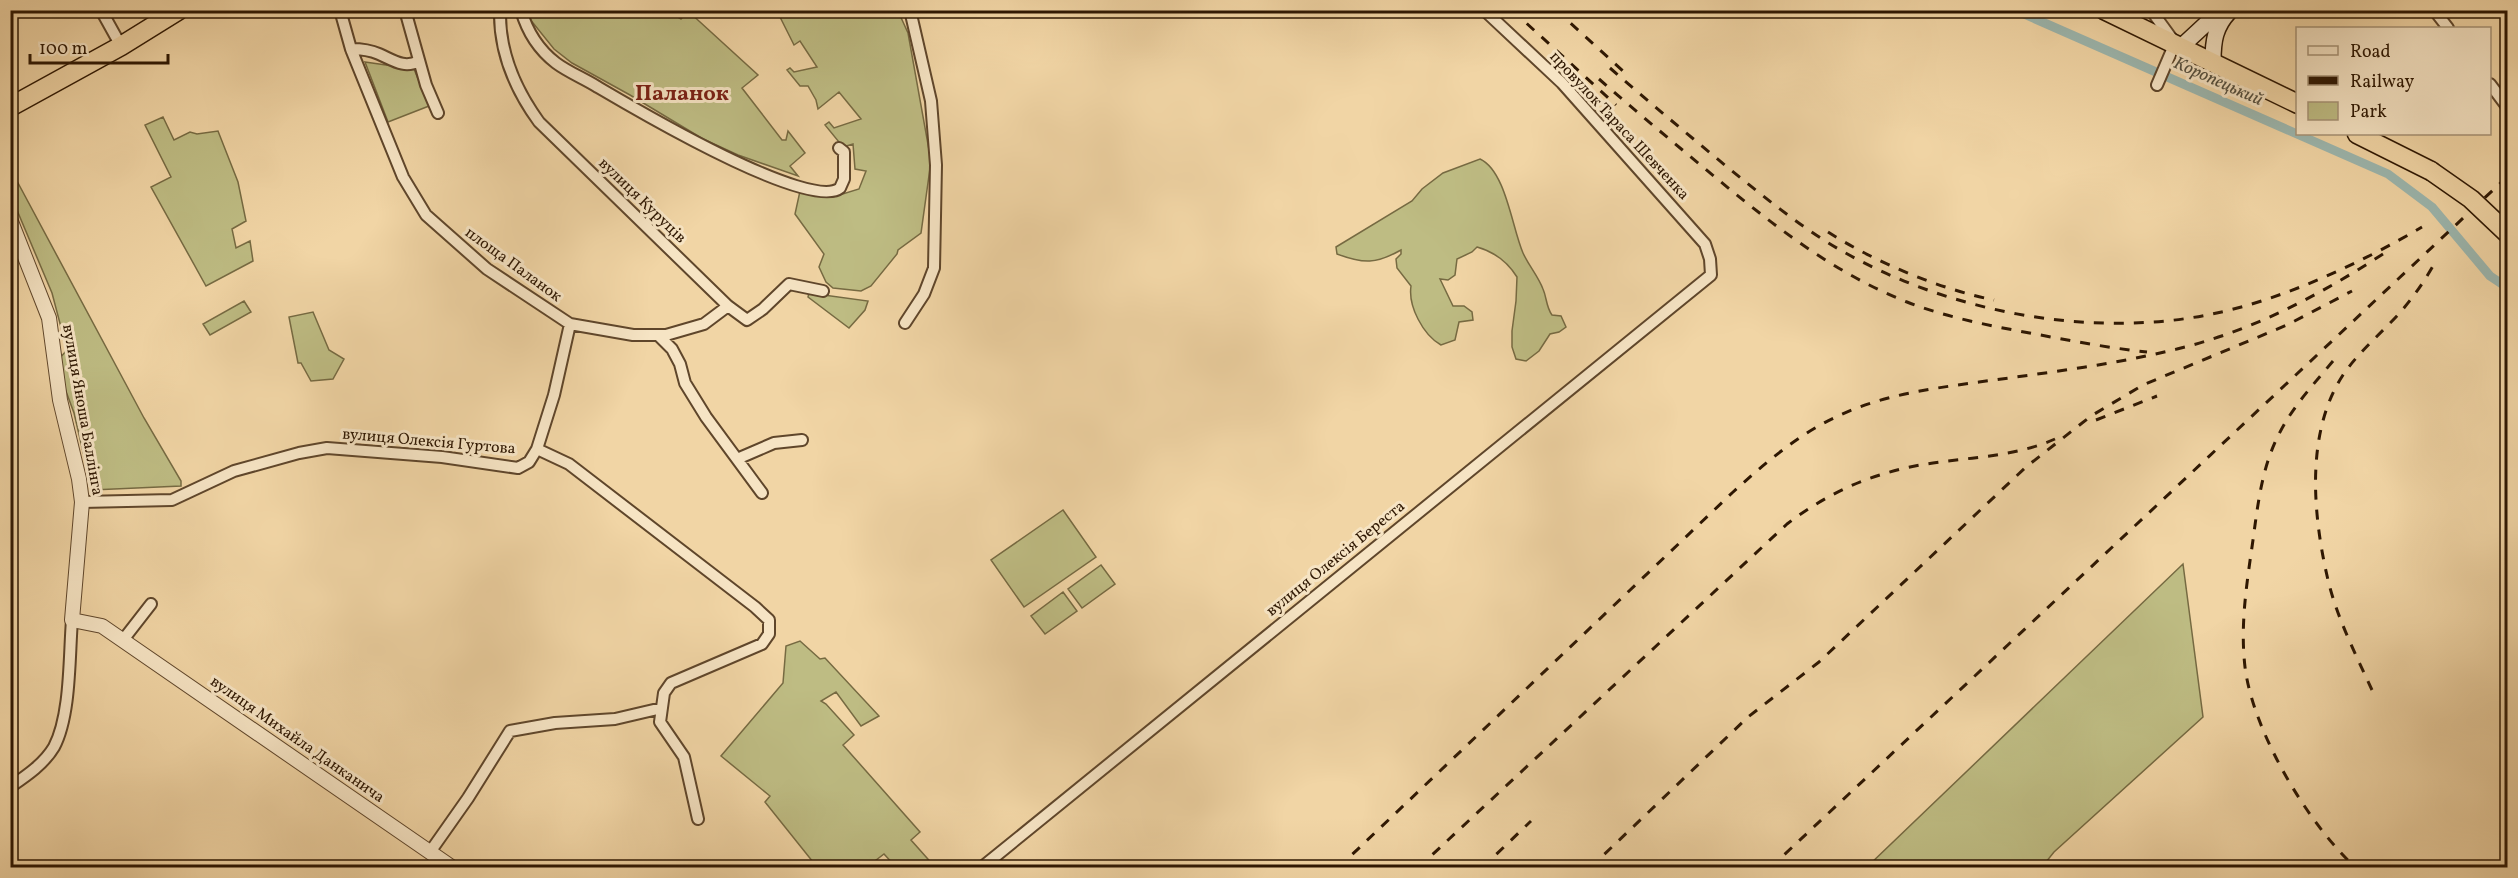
<svg xmlns="http://www.w3.org/2000/svg" width="2518" height="878" viewBox="0 0 2518 878" font-family="Vollkorn,serif">
<rect width="100%" height="100%" fill="#f1d5a5"/>
<filter id="stains"><feTurbulence type="fractalNoise" baseFrequency=".00333" numOctaves="4"/><feColorMatrix values="0 0 0 0 .2 0 0 0 0 .09 0 0 0 0 .02 0 0 0 .5 -.17"/></filter>
<radialGradient id="worn" r=".72"><stop offset=".6" stop-color="#630" stop-opacity="0"/><stop offset="1" stop-color="#630" stop-opacity=".3"/></radialGradient>
<!-- green -->
<path fill="#bebc83" stroke="#766a42" stroke-width="1.5" d="M528,11H668L681,19L688,11L758,75L742,88L782,140H786L788,131L805,153L790,166L798,176L738,155L703,139L630,95L572,63L554,49L529,18Z
M777,11H898L908,33L931,161L921,233L898,250L897,254L871,286L861,291L833,288L826,282L819,267L824,254L795,214L800,191L833,197L859,189L866,171L855,169L853,144L843,147L825,125L829,122L834,128L861,119L839,92L818,109L816,100L808,86H800L787,70L790,68L794,72L817,67L800,41L794,45Z
M365,62L414,69L429,106L388,122Z
M163,117L174,140L190,132L197,134L218,131L238,182L246,221L232,229L236,248L250,241L253,261L206,286L151,187L171,177L145,125Z
M1480,159C1506,171 1512,228 1523,253C1529,266 1538,276 1543,289C1547,298 1546,307 1552,315L1561,316L1566,327L1559,332L1550,334L1539,351L1526,361L1516,359L1512,347V331L1516,301L1517,277C1507,261 1495,252 1477,247L1472,252L1457,259L1455,275L1448,280L1440,279L1453,306H1464L1472,312L1473,320L1459,322L1455,340L1441,345C1423,335 1408,306 1411,286L1397,268L1396,259L1401,254V250C1376,264 1364,264 1337,254L1336,247L1412,201L1422,189L1443,173Z
M10,168L144,418L181,481V486L92,490L74,413L57,367L58,360L67,350L52,293L11,196Z
M809,293L868,301L865,310L849,328L808,297Z
M244,301L251,312L210,335L203,324Z
M313,312L329,350L344,359L333,379L311,381L301,363H298L289,317Z
M1063,510L1096,557L1024,607L991,560Z
M2183,564L2203,717L2054,852L2042,867L2028,866L2027,868L1867,867Z
M1101,565L1115,584L1082,608L1068,589Z
M1063,592L1077,611L1045,634L1031,616Z
M800,641L820,659L825,658L879,716L861,726L836,692L821,701L826,704L854,735L843,745L920,832L911,840L935,867H896L884,854L867,867H817L765,802L770,796L721,756L783,683L786,646Z"/>
<g fill="none" stroke-linecap="round" stroke-linejoin="round">
<!-- canal -->
<path stroke="#9cb7af" stroke-width="9" d="M2015,10L2388,174L2432,207L2490,276L2508,288"/>
<!-- minor casing -->
<g stroke="#5f462b" stroke-width="14">
<path id="minor" d="M101,10L121,46
M340,10L351,49L403,177L426,215L487,269L570,324L633,335H666L704,324L728,306
M405,10L426,85L438,113
M500,10C499,52 515,89 539,122L728,306L747,320L763,309L789,284L823,291
M521,10C527,31 539,50 556,63C568,72 583,78 596,86C630,106 810,213 840,188L844,179V152L839,148
M2151,10L2175,43L2157,85
M2434,10L2448,28
M351,49C361,49 370,50 379,54C393,60 404,69 419,61
M2490,84L2508,108
M905,323L924,294L934,268L936,165L931,101L910,10
M658,335L672,349L680,364L685,383L706,417L762,493
M537,449L569,464L755,607L769,620V634L762,644L671,683L664,693L660,722L684,757L698,819
M737,459L774,443L802,440
M82,502L172,500L234,471L299,453L327,448L442,457L518,468L529,462L537,449L554,395L570,324
M123,640L151,604
M10,787C26,776 44,764 54,747C71,715 69,656 72,620
M430,852L468,798L510,731L555,723L615,719L662,708
M981,868L1711,275L1710,259L1705,244L1562,83L1484,10"/>
</g>
<!-- tertiary casing -->
<g stroke="#5f462b" stroke-width="16">
<path id="tertiary" d="M10,219L49,318L60,400L79,479L82,502L72,620L102,626L453,868"/>
</g>
<!-- secondary casing -->
<g stroke="#2e1702" stroke-width="18">
<path id="secondary" d="M2182,46L2209,21L2228,10
M2213,61C2213,41 2215,27 2229,12"/>
</g>
<!-- trunk casing -->
<g stroke="#2e1702" stroke-width="21">
<path id="trunk" d="M2104,10L2298,104
M10,107L121,46L179,10
M2357,134L2431,171"/>
</g>
<!-- minor -->
<use href="#minor" stroke="#f6e4c4" stroke-width="10"/>
<!-- tertiary -->
<use href="#tertiary" stroke="#f6e4c4" stroke-width="14"/>
<!-- secondary -->
<use href="#secondary" stroke="#f6e4c4" stroke-width="15"/>
<!-- trunk -->
<use href="#trunk" stroke="#f1d5a5" stroke-width="18"/>
<!-- rail -->
<path stroke="#2e1702" stroke-width="3" stroke-dasharray="10 10" stroke-linecap="butt" d="M1512,10L1616,105
M1556,10L1623,71
M1610,68C1650,103 1691,137 1732,171C1767,199 1803,229 1842,251C1949,312 2091,339 2212,314C2282,300 2361,263 2422,227
M1599,79C1639,114 1680,148 1721,182C1778,229 1838,275 1907,302C1948,318 1992,326 2035,334C2072,341 2109,348 2147,352
M1828,232C1875,262 1939,289 1994,300
M2333,361C2314,384 2293,406 2279,434C2262,467 2258,503 2253,540C2247,582 2240,624 2245,667C2253,732 2308,824 2356,868
M2096,420L2157,396
M2372,690C2356,655 2337,618 2328,580C2313,516 2305,433 2343,375C2358,353 2377,337 2395,318C2410,302 2422,285 2433,266
M1338,868L1732,493C1763,465 1796,436 1834,418C1880,395 1929,389 1979,382C2045,373 2112,365 2177,349C2252,331 2318,296 2383,254
M1418,868L1787,524C1832,490 1877,471 1933,463C1974,457 2017,456 2055,439
M1482,868L1531,821
M1590,868L1748,717L1819,662L2026,467L2091,416L2143,385L2287,325L2352,291
M1770,868L2508,176"/>
<!-- trunk-bridge casing -->
<g stroke="#2e1702" stroke-width="21" stroke-linecap="butt">
<path id="trunk-bridge" d="M2431,171L2471,199L2508,234"/>
</g>
<!-- trunk-bridge -->
<use href="#trunk-bridge" stroke="#f1d5a5" stroke-width="18"/>
</g>
<g text-anchor="middle" dominant-baseline="central" stroke-width="6" stroke-linejoin="round" paint-order="stroke">
<!-- street labels -->
<g font-size="16" fill="#2e1702" stroke="#f6e4c4">
<text transform="translate(1619 126) rotate(47)">провулок Тараса Шевченка</text>
<text transform="translate(642 201) rotate(44)">вулиця Куруців</text>
<text transform="translate(513 265) rotate(36)">площа Паланок</text>
<text transform="translate(82 410) rotate(80)">вулиця Яноша Баллінга</text>
<text transform="translate(429 442) rotate(5)">вулиця Олексія Гуртова</text>
<text transform="translate(1336 559) rotate(-39)">вулиця Олексія Береста</text>
<text transform="translate(297 740) rotate(35)">вулиця Михайла Данканича</text>
</g>
<!-- water labels -->
<g font-size="18" font-style="italic" fill="#544f3f" stroke="#f6e4c4">
<text transform="translate(2218 82) rotate(24)">Коропецький</text>
</g>
<!-- district labels -->
<g font-size="22" font-weight="bold" fill="#7a1f14" stroke="#f6e4c4">
<text x="682" y="94">Паланок</text>
</g>
</g>
<!-- margin -->
<rect width="2518" height="878" fill="none" stroke="#f1d5a5" stroke-width="36"/>
<rect x="12" y="12" width="2494" height="854" fill="none" stroke="#2e1702" stroke-width="3"/>
<rect x="18" y="18" width="2482" height="842" fill="none" stroke="#2e1702" stroke-width="1.5"/>
<!-- legend -->
<rect x="2296" y="27" width="195" height="108" fill="#f6e4c4" stroke="#a69276" stroke-width="1.5"/>
<rect x="2308" y="46" width="30" height="9" fill="#f6e4c4" stroke="#a69276" stroke-width="1.5"/>
<text x="2350" y="57" font-size="18" fill="#2e1702">Road</text>
<rect x="2308" y="76" width="30" height="9" fill="#2e1702" stroke="#a69276" stroke-width="1.5"/>
<text x="2350" y="87" font-size="18" fill="#2e1702">Railway</text>
<rect x="2308" y="102" width="30" height="18" fill="#bebc83" stroke="#a69276" stroke-width="1.5"/>
<text x="2350" y="117" font-size="18" fill="#2e1702">Park</text>
<!-- scale -->
<path d="M30 54v9h138v-9" fill="none" stroke="#2e1702" stroke-width="3"/>
<text x="39" y="54" font-size="18" fill="#2e1702" stroke="#f6e4c4" stroke-width="4.5" paint-order="stroke">100 m</text>
<rect width="100%" height="100%" filter="url(#stains)"/>
<rect width="100%" height="100%" fill="url(#worn)"/>
</svg>
